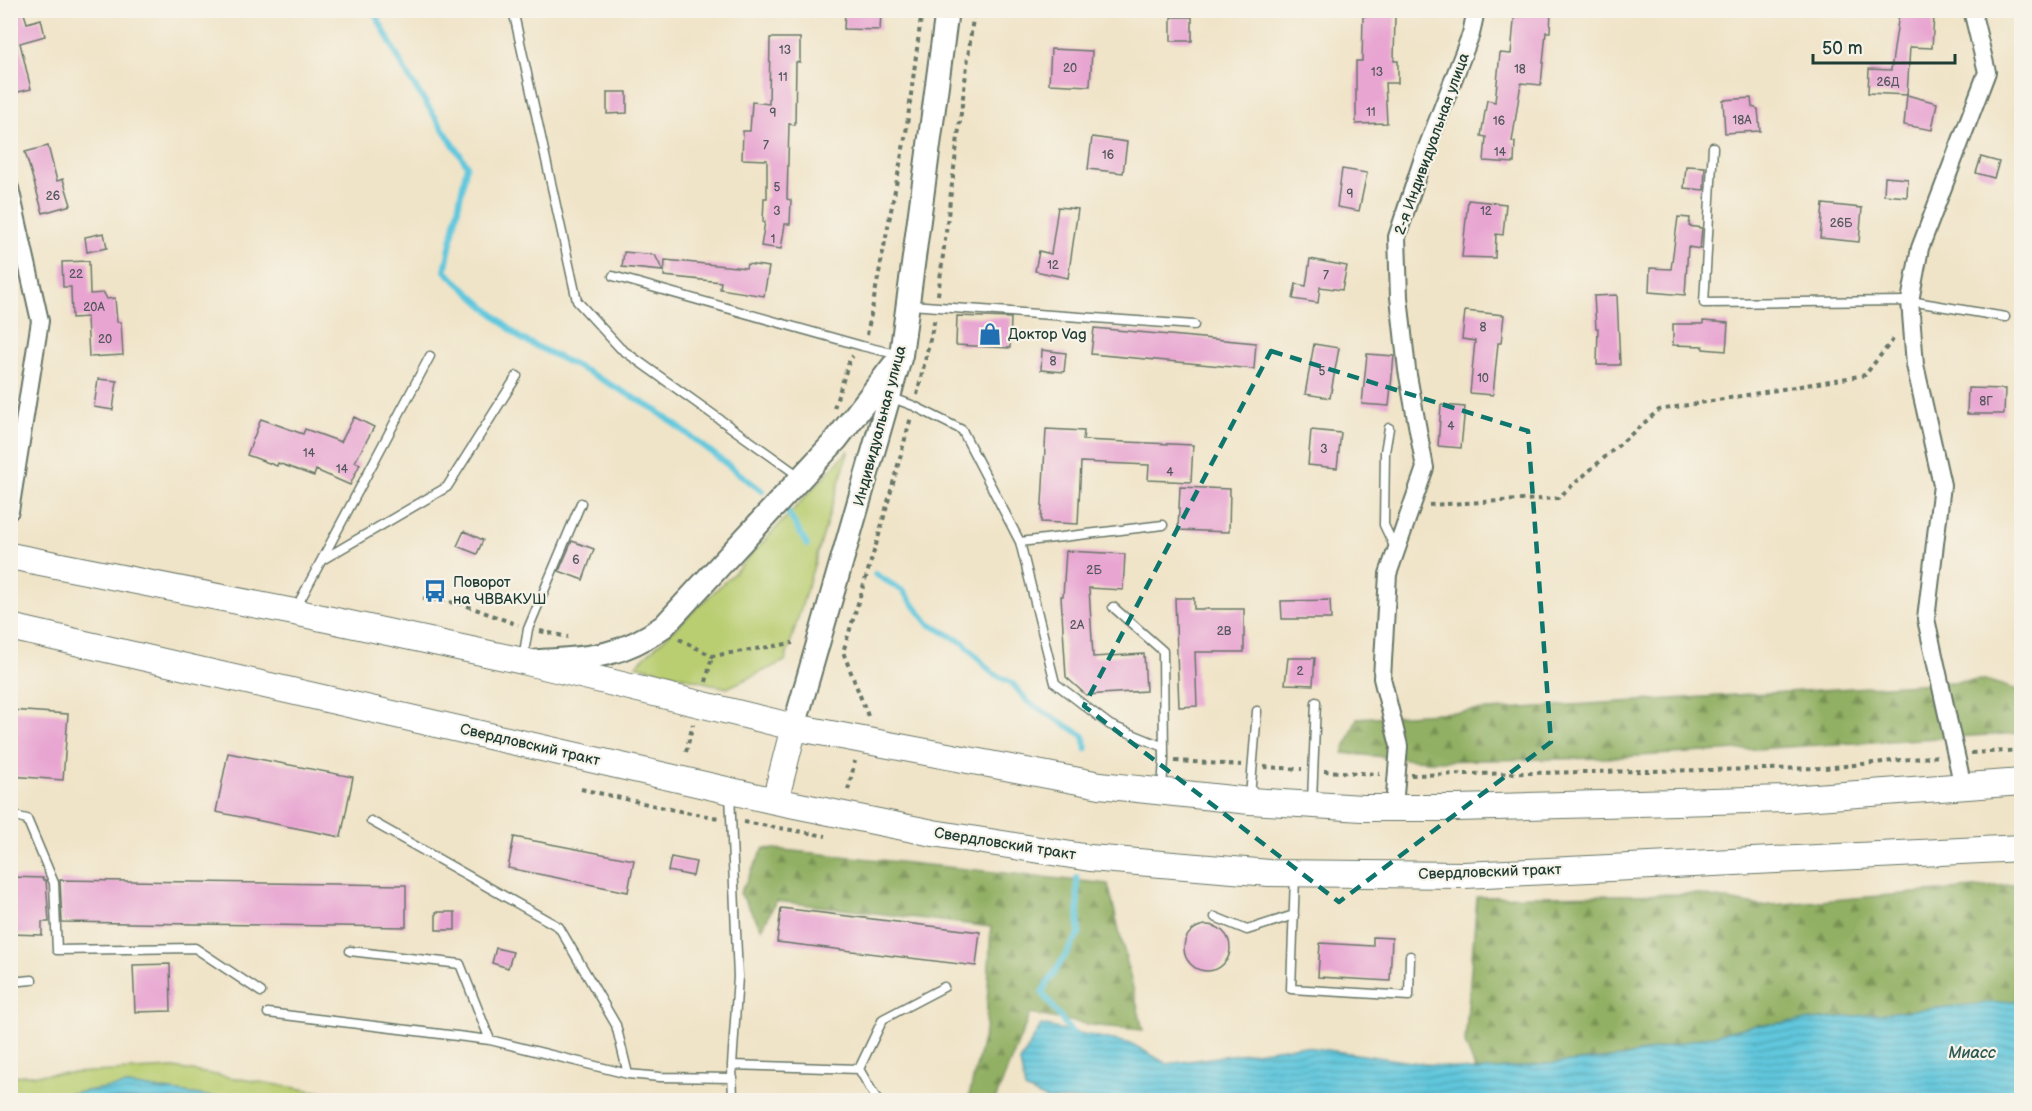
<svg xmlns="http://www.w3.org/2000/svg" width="2032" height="1111" viewBox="0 0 2032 1111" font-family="'Balsamiq Sans',sans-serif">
<defs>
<pattern id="forest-firs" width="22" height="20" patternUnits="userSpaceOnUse" patternTransform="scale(1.5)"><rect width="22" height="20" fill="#92b063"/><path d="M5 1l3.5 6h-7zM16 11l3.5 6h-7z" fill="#779052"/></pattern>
<pattern id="water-rules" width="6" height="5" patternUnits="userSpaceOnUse" patternTransform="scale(1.5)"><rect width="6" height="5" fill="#60c7dd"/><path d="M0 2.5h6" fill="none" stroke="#4fa3b4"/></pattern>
</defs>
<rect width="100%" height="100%" fill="#f7f3e8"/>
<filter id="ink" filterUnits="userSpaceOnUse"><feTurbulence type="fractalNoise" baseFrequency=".0167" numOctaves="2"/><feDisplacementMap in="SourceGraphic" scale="12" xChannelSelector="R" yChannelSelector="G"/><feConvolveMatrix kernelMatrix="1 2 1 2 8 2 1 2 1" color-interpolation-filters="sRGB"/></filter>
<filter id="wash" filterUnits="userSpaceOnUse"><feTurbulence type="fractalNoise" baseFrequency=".008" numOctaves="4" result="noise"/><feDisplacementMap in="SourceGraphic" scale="24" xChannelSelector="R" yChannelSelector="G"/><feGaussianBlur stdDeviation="1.35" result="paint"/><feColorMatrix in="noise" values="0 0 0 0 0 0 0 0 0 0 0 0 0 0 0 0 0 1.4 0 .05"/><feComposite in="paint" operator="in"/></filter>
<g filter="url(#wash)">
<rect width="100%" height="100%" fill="#f0e4c8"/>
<!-- green -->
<path fill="#b9cd71" stroke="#6c8552" stroke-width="1.5" d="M849,450L785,661L727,688L636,665L735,572Z
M174,1068L369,1100H235L128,1085L25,1100H11L10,1076Z"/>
<!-- forest -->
<path fill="url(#forest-firs)" stroke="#58764c" stroke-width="1.5" d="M1985,680L2021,691V733L1604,758L1427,761L1343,753L1357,718Z
M764,848L1108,884L1143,1030L1098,1026L1030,1014L995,1100H968L986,1027L991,927L776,901L762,929L740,893Z
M2021,884L2022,1000L2019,1001L1751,1026L1623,1057L1476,1071L1465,1043L1477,897L1696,894L1760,906Z"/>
<!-- water -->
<path fill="url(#water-rules)" stroke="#408288" stroke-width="1.5" d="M2021,1000V1100H1048L1025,1089L1020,1062L1041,1025L1132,1044L1167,1064L1299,1046L1476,1071L1623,1057L1751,1026Z
M128,1085L235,1100H25Z"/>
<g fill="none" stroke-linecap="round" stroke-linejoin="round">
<!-- stream -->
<path stroke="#60c7dd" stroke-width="6" d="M373,10L408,76L467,165L445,271L520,338L590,373L656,410L762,491
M786,509L807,545
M875,574L903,591L929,624L964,643L992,673L1012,683L1028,702L1084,736L1086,749
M1074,1036L1042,992L1079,934L1077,878"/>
</g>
<g id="blocks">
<!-- building -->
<path fill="#e8a5d1" d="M10,10H23L27,23L41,19L45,36L20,43L31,89L10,94Z
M1515,10H1551L1550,32H1546L1541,85L1521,83L1512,142H1515L1514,163L1484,161L1486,137L1481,136L1487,100L1495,102L1500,53L1511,54Z
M845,11L881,13L880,30L844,29Z
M1899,14L1934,15L1932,48L1910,47L1907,95L1868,93L1869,69L1891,70Z
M1363,16H1395L1394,61H1398V83H1385L1387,123L1356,124V61H1362Z
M1171,17H1192V41H1171Z
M770,38H800V62H796L795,125L789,124L787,199L791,200L790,224H785L781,249L761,246L765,222H763L764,198H767V160L742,159L743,131H750L752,102L769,104Z
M1051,49L1092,51L1090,86L1049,84Z
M607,92H627V113L607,114Z
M1907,95L1937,103L1932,130L1904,125Z
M1751,98L1752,107L1758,109L1760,131L1725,133L1723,100Z
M1092,137L1127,142L1123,173L1088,169Z
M48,146L57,181L63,179L71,205L43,213L25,152Z
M1981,157L1999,162L1994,178L1976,173Z
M1686,166L1705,167L1704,190L1684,188Z
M1342,169L1367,173L1359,211L1337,207Z
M1885,177L1908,179L1907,197L1884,195Z
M1468,200L1506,204L1503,235L1496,234L1495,258L1462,257Z
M1823,204L1862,208L1859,242L1820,238Z
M1058,207L1078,209L1068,278L1035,271L1039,251L1051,254Z
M1678,217L1690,218L1689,226L1702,228L1700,249L1688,247L1685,295L1649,292L1650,268L1671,269Z
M104,233L107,248L87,252L85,237Z
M624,252L655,255L663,271L622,267Z
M1310,259L1347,266L1342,290L1320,287L1318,303L1293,299L1296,284L1306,286Z
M665,260L746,268L747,264L769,267L764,296L720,289L721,282L664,276Z
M89,261L90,294L104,293L107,299L115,298L117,322H121L123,355L89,357L87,317L72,318L71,287H63L62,262Z
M1617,295L1620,365H1597L1598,328H1596L1594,296Z
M1465,311L1504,315L1501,343H1498L1493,395L1470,393L1475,341L1462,339Z
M957,316L1011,318L1010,348L956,345Z
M1703,321L1728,323L1726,351L1703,349V346L1673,345V324H1703Z
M1094,328L1256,343L1254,369L1091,354Z
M1314,344L1339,348L1330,398L1305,394Z
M1042,350L1066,353L1064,372L1041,370Z
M1367,354L1394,356L1389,406L1362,404Z
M98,379L117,381L113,410L94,407Z
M1968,388L2005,389L2004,414H1967Z
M1441,405L1465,407L1461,448L1438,446Z
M354,417L374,427L355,462L360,464L350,485L316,470L314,476L278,463L277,466L247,455L261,419L303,434L305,429L341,442Z
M1046,429L1084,431L1083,440L1193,445L1191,482L1148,480L1149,465L1081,462L1078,524L1041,522Z
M1311,430L1341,433L1337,468L1308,465Z
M1180,487L1230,489L1229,532L1178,530Z
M464,531L483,540L477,554L457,546Z
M572,541L594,549L583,580L559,571Z
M1066,551L1125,554L1123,590L1089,588L1093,657L1144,654L1146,691L1086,695L1066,677L1061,596H1063Z
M1175,598H1194V609H1244V652H1195L1197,706L1179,707Z
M1330,600L1331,619H1282L1281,601Z
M1288,658H1315L1313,685L1285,684Z
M10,710L68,714L63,780L10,776Z
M228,753L353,777L341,837L216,812Z
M514,837L634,860L628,892L508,868Z
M671,857L696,862L693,876L668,871Z
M10,877L43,878V880H46L49,922H42V935L10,934Z
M60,880L406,885V927L62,922Z
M781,908L980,932L976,966L777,942Z
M436,912H455V930H436Z
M1184 948a23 23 0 1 1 46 0a23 23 0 1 1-46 0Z
M1373,937L1392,938L1390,981L1318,977L1320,943L1373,946Z
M496,948L513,952L508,968L492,963Z
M170,964L171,1011L135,1012L133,965Z"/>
</g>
</g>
<g filter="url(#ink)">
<use href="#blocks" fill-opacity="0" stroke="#687768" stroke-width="1.5"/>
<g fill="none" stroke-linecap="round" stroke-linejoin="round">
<!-- service casing -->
<g stroke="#687768" stroke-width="11">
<path id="service" d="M513,10L577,301L620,348L799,476
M1713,147L1704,303L1910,301L2005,317
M613,276L862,346L900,355
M910,305L1194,325
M890,397L914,406L962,430L1020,542L1055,683L1110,725L1164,747
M1389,428L1385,452L1384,525L1395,548
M1020,542L1163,525
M322,560L447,487L517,376
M1113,607L1163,651L1164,760L1162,788
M295,610L430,356
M523,659L528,629L581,503
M730,794L738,977L732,1065L733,1100
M1250,797L1257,711
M1312,801L1316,702
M10,815L27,819L54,883L57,950L195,948L261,992
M371,821L559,927L616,1025L628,1074
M1295,877L1291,989L1409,996L1410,956
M1215,917L1247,930L1294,915
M350,951L460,964L490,1040
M10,982L32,980
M268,1013L490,1040L628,1074L660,1077L733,1078
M732,1065L859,1069
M877,1100L859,1069L883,1019L944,987"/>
</g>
<!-- minor casing -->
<g stroke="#687768" stroke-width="20">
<path id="minor" d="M10,188L40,321L10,511
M1963,787L1926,619L1942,485L1915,365L1910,301L1920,248L1987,72L1972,10
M1394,807L1399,746L1382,678L1388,574L1425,468L1407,370L1399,297L1397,237L1424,155L1471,34L1476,10"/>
</g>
<!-- secondary casing -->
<g stroke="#687768" stroke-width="26">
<path id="secondary" d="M539,661C590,658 621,657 664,626L836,440L893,366
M794,727L901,355L947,10"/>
</g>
<!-- primary casing -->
<g stroke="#687768" stroke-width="28">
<path id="primary" d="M10,556L294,612L523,661L794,727L1100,785L1250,801L1362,808H1456L1789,799L2022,782
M10,627L775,801L933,833L1090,858L1269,873L1464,875L2022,848
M775,801L794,727"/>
</g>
<!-- path -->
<path stroke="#687768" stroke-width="4" stroke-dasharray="4.5 4.5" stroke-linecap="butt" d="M938,295L974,10
M867,335L906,133L922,10
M917,395L935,318
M834,408L850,359L853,356
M1429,505L1558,498L1659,410L1865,375L1895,337
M423,598L462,604L518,625
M540,631L568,637
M679,639L712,656L793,643
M706,682L712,656
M868,716L843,652L879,535L911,417
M686,752L693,724
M1971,753L2022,750
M1175,761L1242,765
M1264,767L1302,769
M1324,771L1380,774
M1411,775L1825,768L1940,756
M581,789L674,810L719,818
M848,790L855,761
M744,822L826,836"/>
<!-- service -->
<use href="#service" stroke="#fff" stroke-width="8"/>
<!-- minor -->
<use href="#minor" stroke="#fff" stroke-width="16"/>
<!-- secondary -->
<use href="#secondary" stroke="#fff" stroke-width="22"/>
<!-- primary -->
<use href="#primary" stroke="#fff" stroke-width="26"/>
</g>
</g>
<!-- marked area -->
<path fill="none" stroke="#0f766e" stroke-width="4.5" stroke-dasharray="12 8" stroke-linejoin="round" d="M1271,351L1528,431L1551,742L1339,902L1084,706Z"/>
<!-- icons -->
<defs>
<g id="shop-bare" transform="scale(1.8)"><path d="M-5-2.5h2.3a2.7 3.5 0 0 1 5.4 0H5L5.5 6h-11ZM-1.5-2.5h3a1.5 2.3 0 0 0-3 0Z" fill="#1f6fb2" stroke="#f7f3e8" stroke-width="2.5" paint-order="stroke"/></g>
<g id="bus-bare" transform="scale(1.8)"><path d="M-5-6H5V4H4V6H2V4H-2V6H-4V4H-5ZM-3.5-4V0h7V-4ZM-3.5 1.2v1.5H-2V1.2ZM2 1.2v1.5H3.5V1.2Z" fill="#1f6fb2" stroke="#f7f3e8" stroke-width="2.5" paint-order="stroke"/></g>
</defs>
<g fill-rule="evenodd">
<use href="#shop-bare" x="990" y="334"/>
<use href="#bus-bare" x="435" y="591"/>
</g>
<g text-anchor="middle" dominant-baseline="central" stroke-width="4.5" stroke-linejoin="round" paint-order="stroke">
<!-- number labels -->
<g font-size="12" fill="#51575b">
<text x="785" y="50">13</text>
<text x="1070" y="68">20</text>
<text x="1520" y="69">18</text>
<text x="1377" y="72">13</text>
<text x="783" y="77">11</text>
<text x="1888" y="82">26Д</text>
<text x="1371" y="112">11</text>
<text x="773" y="113">9</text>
<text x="1742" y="120">18А</text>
<text x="1499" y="121">16</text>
<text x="766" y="145">7</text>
<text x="1500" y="152">14</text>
<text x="1108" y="155">16</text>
<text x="777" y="187">5</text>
<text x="1350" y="194">9</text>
<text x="53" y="196">26</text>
<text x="777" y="211">3</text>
<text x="1486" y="211">12</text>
<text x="1841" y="223">26Б</text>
<text x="773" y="239">1</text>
<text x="1053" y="265">12</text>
<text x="76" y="274">22</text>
<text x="1326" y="275">7</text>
<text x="94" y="307">20А</text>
<text x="1483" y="327">8</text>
<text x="105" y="339">20</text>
<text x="1053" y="361">8</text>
<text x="1322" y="371">5</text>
<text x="1483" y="378">10</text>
<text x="1986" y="401">8Г</text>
<text x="1451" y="426">4</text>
<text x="1324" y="449">3</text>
<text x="309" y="453">14</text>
<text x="342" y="469">14</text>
<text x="1170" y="472">4</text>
<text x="576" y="560">6</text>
<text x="1094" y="570">2Б</text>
<text x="1077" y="625">2А</text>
<text x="1224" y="631">2В</text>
<text x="1300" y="671">2</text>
</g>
<!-- street labels -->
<g font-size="15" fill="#1f3d34" stroke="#f7f3e8">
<text transform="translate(1432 144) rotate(-70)">2-я Индивидуальная улица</text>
<text transform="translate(880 426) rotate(-75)">Индивидуальная улица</text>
<text transform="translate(530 745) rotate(13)">Свердловский тракт</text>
<text transform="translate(1005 844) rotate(9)">Свердловский тракт</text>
<text transform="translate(1490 872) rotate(-2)">Свердловский тракт</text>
</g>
<!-- poi labels -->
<g font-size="15" fill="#1f3d34" stroke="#f7f3e8" text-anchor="start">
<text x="1008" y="334">Доктор Vag</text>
<text x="453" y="582">Поворот<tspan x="453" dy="17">на ЧВВАКУШ</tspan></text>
</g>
<!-- water labels -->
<g font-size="16" font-style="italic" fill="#2c5956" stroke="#f7f3e8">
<text x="1972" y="1053">Миасс</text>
</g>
</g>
<!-- margin -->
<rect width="2032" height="1111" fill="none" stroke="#f7f3e8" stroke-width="36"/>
<!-- scale -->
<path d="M1813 54v9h142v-9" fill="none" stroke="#1f3d34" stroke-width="3"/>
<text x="1822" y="54" font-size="18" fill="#1f3d34" stroke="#f7f3e8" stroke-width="4.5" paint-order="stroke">50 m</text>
</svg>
